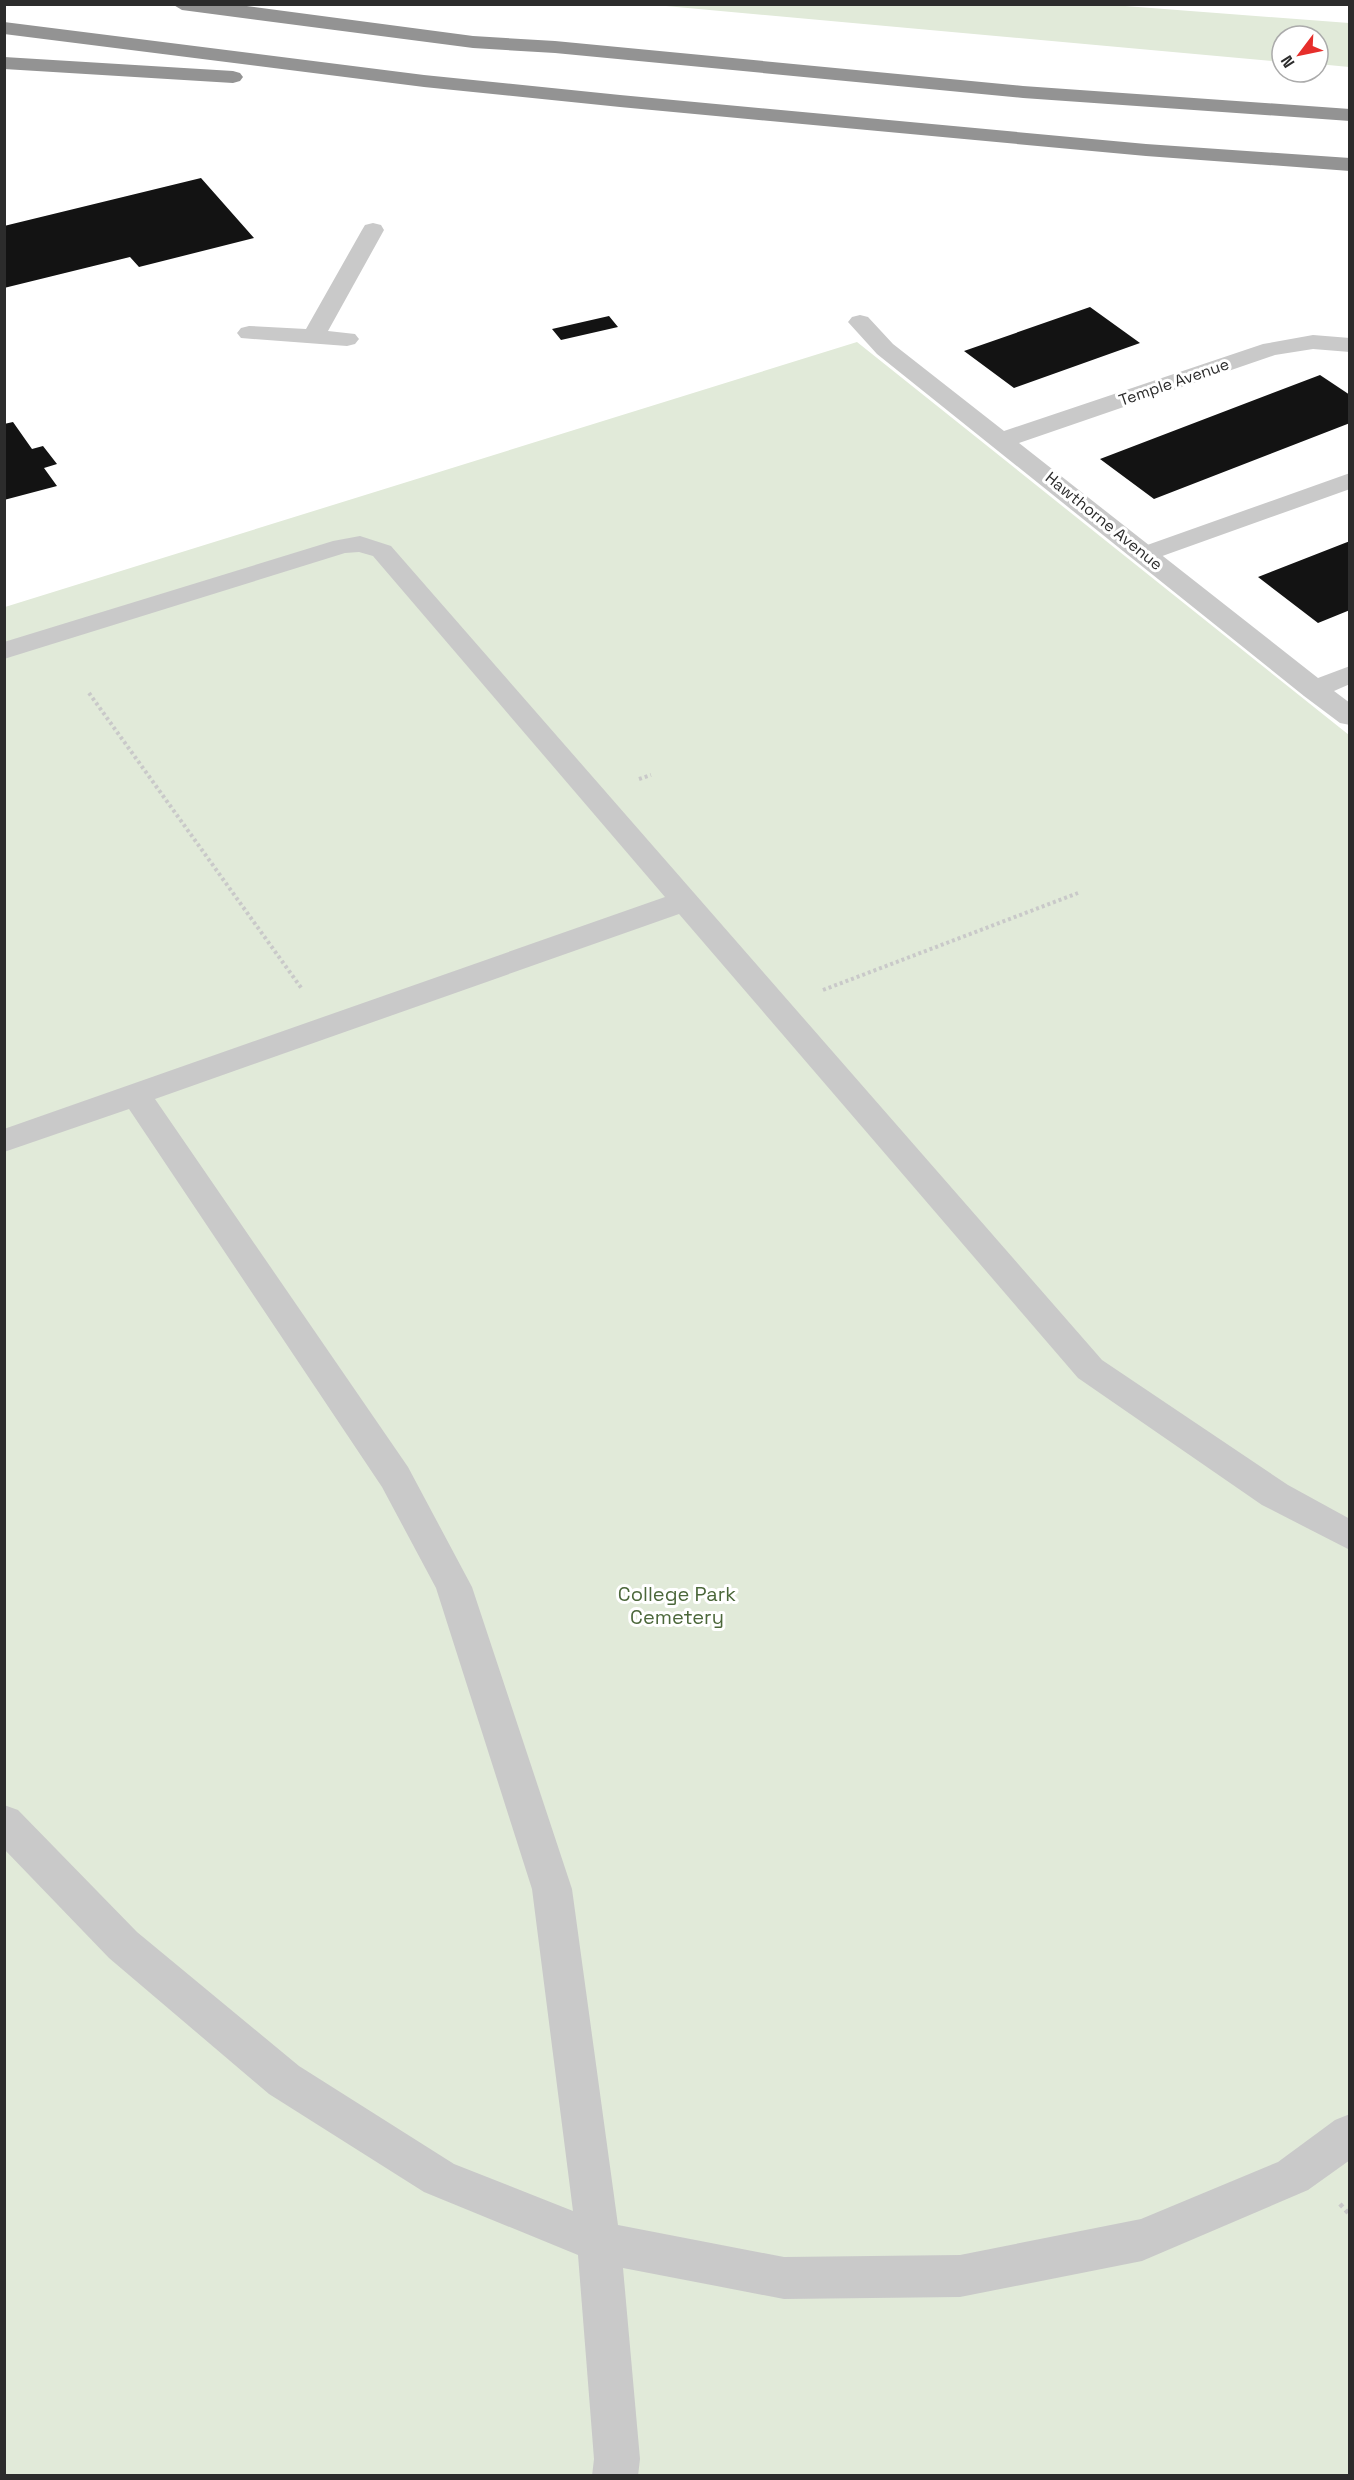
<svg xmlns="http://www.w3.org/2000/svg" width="1354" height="2480" viewBox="0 0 1354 2480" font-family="'Space Grotesk',sans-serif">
<rect width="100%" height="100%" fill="#fff"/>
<!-- green -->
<path fill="#e1ead9" d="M1099,4L1349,23V67L1318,64V36H1282V62L655,5Z
M857,342L1349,735V2475L5,2476V607Z"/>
<!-- building -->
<path fill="#131313" d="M201,178L254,238L139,267L130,257L4,288V226Z
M1090,307L1140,343L1014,388L964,351Z
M609,316L618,327L561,340L552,329Z
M1320,375L1350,395V423L1154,499L1100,459Z
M13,422L32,449L43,446L57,464L44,468L57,486L4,500V424Z
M1350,541V610L1318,623L1258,577Z"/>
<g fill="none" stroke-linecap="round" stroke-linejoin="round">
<!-- path-far1 -->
<path stroke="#c9c9c9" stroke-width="4" stroke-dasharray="3 3" stroke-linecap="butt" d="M89,693L302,989
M639,779L651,775
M823,990L1078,893"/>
<!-- path -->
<path stroke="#c9c9c9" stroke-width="4.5" stroke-dasharray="4 4" stroke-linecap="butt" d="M1340,2204L1350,2215"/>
<!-- service -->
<path fill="#c9c9c9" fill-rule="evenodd" d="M373,223L381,225L384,230L328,331L355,334L359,339L355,344L347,346L241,338L237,333L241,328L249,326L306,329L362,230L365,225Z
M1350,473V489L1154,559L1145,562L1136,559L1132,554L1136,549Z
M360,536L391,546L1102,1360L1288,1485L1350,1519V1550L1262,1505L1078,1378L679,914L155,1099L408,1467L472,1587L572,1889L618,2225L784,2257L960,2255L1141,2219L1278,2162L1335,2120L1350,2114V2160L1308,2190L1142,2261L960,2297L784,2299L623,2268L640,2459L638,2476H592L594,2459L578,2255L424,2192L269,2094L109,1958L4,1849V1805L18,1810L137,1932L299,2066L454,2164L573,2211L532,1889L436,1588L382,1487L129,1109L4,1152V1129L665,897L373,556L359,552L345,553L4,659V642L333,541Z"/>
<!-- minor -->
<path fill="#c9c9c9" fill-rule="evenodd" d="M860,315L868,317L893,344L1004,431L1263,344L1313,335L1350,338V352L1313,349L1275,355L1019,443L1318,678L1350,666V684L1334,691L1350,703V725L1340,723L1304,696L877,354L848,322L852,317Z"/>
<!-- motorway -->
<path fill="#939393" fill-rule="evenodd" d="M172,4H232L473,36L555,41L1023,86L1350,109V121L1023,98L555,53L473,48L182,10Z
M4,22L424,75L620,95L1146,144L1350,158V171L1146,156L620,107L424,87L4,34Z
M4,57L233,71L240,73L243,77L240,81L233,83L4,69Z"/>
</g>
<g text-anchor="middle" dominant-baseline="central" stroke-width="6" stroke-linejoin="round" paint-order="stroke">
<!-- far-street labels -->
<g font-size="16" fill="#2c2c2c" stroke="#fff">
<text transform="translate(1174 382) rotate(-19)">Temple Avenue</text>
<text transform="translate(1104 521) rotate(39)">Hawthorne Avenue</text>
</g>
<!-- park labels -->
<g font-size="20" fill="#4b673a" stroke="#fff">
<text x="677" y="1594">College Park<tspan x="677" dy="23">Cemetery</tspan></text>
</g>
</g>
<!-- border -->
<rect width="1354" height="2480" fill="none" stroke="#2c2c2c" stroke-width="12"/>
<!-- north arrow -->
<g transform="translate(1300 54) rotate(238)"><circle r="28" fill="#ffffff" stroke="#ababab" stroke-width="1.5"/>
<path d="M0-4.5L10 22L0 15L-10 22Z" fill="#e62e2b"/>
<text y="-9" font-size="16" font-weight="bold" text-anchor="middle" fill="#2c2c2c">N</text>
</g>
</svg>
